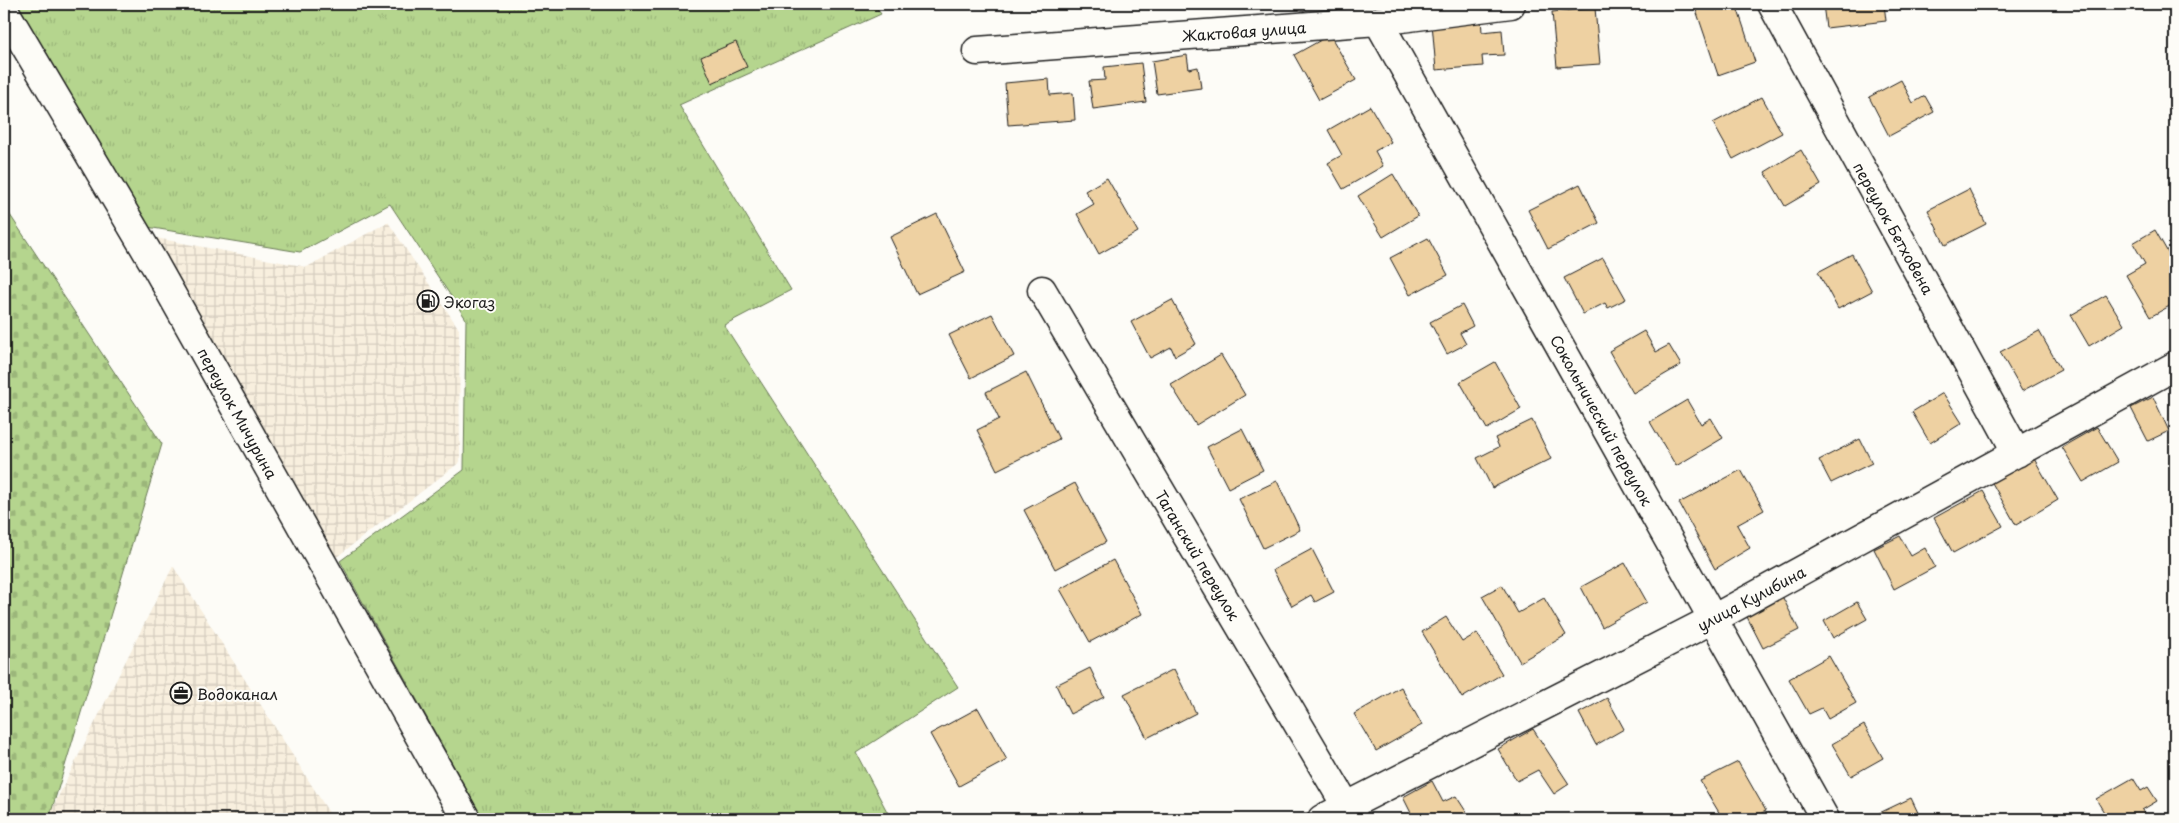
<svg xmlns="http://www.w3.org/2000/svg" width="2179" height="823" viewBox="0 0 2179 823" font-family="'Playpen Sans',sans-serif">
<defs>
<pattern id="industrial-grid" width="8" height="8" patternUnits="userSpaceOnUse" patternTransform="scale(1.25)"><rect width="8" height="8" fill="#f8efde"/><path d="M0 4h8M4 0v8" fill="none" stroke="#d4ccbe"/></pattern>
<pattern id="cemetery-stones" width="16" height="16" patternUnits="userSpaceOnUse" patternTransform="scale(1.25)"><rect width="16" height="16" fill="#b5d58e"/><path d="M2 7V4a2 2 0 0 1 4 0v3zM10 15v-3a2 2 0 0 1 4 0v3z" fill="#9bb67a"/></pattern>
<pattern id="park-tufts" width="24" height="20" patternUnits="userSpaceOnUse" patternTransform="scale(1.25)"><rect width="24" height="20" fill="#b5d58e"/><path d="M3 7l-1-3M5 7V3M7 7l1-3M15 17l-1-3M17 17v-4M19 17l1-3" fill="none" stroke="#9bb67a"/></pattern>
</defs>
<rect width="100%" height="100%" fill="#fdfcf7"/>
<filter id="ink" filterUnits="userSpaceOnUse"><feTurbulence type="fractalNoise" baseFrequency=".02" numOctaves="2"/><feDisplacementMap in="SourceGraphic" scale="10" xChannelSelector="R" yChannelSelector="G"/><feConvolveMatrix kernelMatrix="1 2 1 2 8 2 1 2 1" color-interpolation-filters="sRGB"/></filter>
<g filter="url(#ink)">
<!-- industrial -->
<path fill="url(#industrial-grid)" d="M388,222L459,329L460,462L334,559L151,237L307,267Z
M173,566L333,819H47Z"/>
<!-- cemetery -->
<path fill="url(#cemetery-stones)" stroke="#687855" d="M4,206L162,444L49,819H4Z"/>
<!-- park -->
<path fill="url(#park-tufts)" stroke="#687855" d="M14,4H874L881,14L679,105L791,290L724,325L958,687L856,753L891,819H483L340,561L464,470L466,319L390,204L300,252L147,227Z"/>
<!-- building -->
<path fill="#eed1a2" stroke="#1c1c1c" d="M1694,4H1736L1755,62L1718,75Z
M1823,4H1884L1886,21L1826,28Z
M1595,8L1600,64L1557,67L1552,12Z
M1481,18L1482,32L1502,30L1504,55L1482,56L1483,66L1436,70L1432,23Z
M1330,35L1356,80L1319,100L1294,55Z
M736,42L747,67L712,83L701,57Z
M1187,55L1189,69L1198,67L1201,88L1157,94L1152,61Z
M1141,63L1146,102L1093,109L1089,81L1105,80L1104,67Z
M1049,79L1050,95L1073,93L1075,120L1008,125L1005,83Z
M1901,80L1913,103L1925,96L1934,112L1889,136L1869,97Z
M1762,97L1782,133L1733,159L1713,123Z
M1370,106L1391,142L1375,151L1383,166L1343,189L1328,163L1342,155L1328,130Z
M1801,150L1821,185L1785,206L1765,172Z
M1393,174L1418,216L1383,237L1358,196Z
M1107,178L1138,232L1099,254L1077,214L1094,204L1085,191Z
M1580,184L1599,223L1548,249L1528,210Z
M1969,189L1986,224L1945,245L1928,210Z
M937,214L965,272L917,294L890,237Z
M2155,230L2175,265V303L2150,317L2126,275L2145,264L2133,243Z
M1428,238L1448,275L1410,295L1390,258Z
M1852,254L1872,291L1838,309L1818,272Z
M1603,258L1626,299L1608,308L1605,303L1583,314L1564,278Z
M2106,295L2124,325L2089,346L2071,315Z
M1172,300L1196,344L1175,356L1171,347L1150,358L1131,322Z
M1462,305L1473,326L1460,333L1466,344L1447,354L1430,322Z
M992,314L1014,356L971,378L949,335Z
M1644,331L1656,352L1669,345L1681,365L1633,393L1609,351Z
M2039,331L2061,370L2022,391L2000,352Z
M1221,355L1245,395L1196,425L1171,385Z
M1495,362L1521,409L1487,429L1460,382Z
M1026,372L1059,439L997,470L977,430L999,419L986,392Z
M1943,393L1962,423L1930,443L1912,412Z
M2153,397L2169,431L2148,441L2131,408Z
M1687,400L1701,424L1711,418L1723,438L1676,466L1650,422Z
M1532,420L1551,459L1492,488L1477,458L1499,447L1495,438Z
M2097,427L2118,462L2083,482L2062,447Z
M1242,429L1263,470L1228,488L1207,447Z
M1860,439L1872,463L1831,483L1819,460Z
M2033,457L2058,500L2016,525L1991,481Z
M1741,470L1764,510L1737,525L1750,548L1715,569L1679,503Z
M1277,481L1300,530L1263,548L1239,499Z
M1075,483L1106,542L1055,569L1024,510Z
M1983,491L2003,526L1953,553L1934,518Z
M1900,536L1911,556L1925,548L1935,567L1894,589L1874,549Z
M1312,549L1334,592L1315,602L1311,595L1292,606L1273,570Z
M1113,560L1142,614L1090,642L1060,589Z
M1625,563L1647,602L1602,627L1581,587Z
M1502,585L1518,613L1544,598L1566,635L1520,662L1482,596Z
M1781,594L1799,630L1763,648L1745,613Z
M1857,602L1867,619L1833,638L1824,621Z
M1446,617L1462,642L1477,633L1502,674L1462,698L1422,632Z
M1829,656L1856,703L1828,719L1822,708L1809,714L1789,679Z
M1090,668L1104,697L1070,714L1056,685Z
M1174,669L1196,713L1147,738L1124,694Z
M1401,687L1422,725L1376,751L1354,714Z
M1607,698L1624,729L1596,745L1579,713Z
M978,708L1007,760L959,786L930,734Z
M1864,725L1883,758L1851,776L1832,744Z
M1533,729L1569,784L1554,794L1538,770L1517,781L1498,749Z
M1738,762L1766,811L1749,819H1723L1700,781Z
M2133,778L2141,791L2148,787L2157,801L2142,810L2148,819H2108L2096,799Z
M1432,781L1443,802L1456,796L1467,813L1454,819H1414L1403,797Z
M1911,798L1921,819H1871V817Z
M2059,813L2063,819H2047Z"/>
<g fill="none" stroke-linecap="round" stroke-linejoin="round">
<!-- minor casing -->
<g stroke="#1c1c1c" stroke-width="31">
<path id="minor" d="M1772,4L2017,453
M1378,21L1825,819
M977,51L1378,21L1511,4
M1042,290L1354,819
M1322,819L1713,619L2175,366"/>
</g>
<!-- secondary casing -->
<g stroke="#1c1c1c" stroke-width="31">
<path id="secondary" d="M4,10L155,265L466,819"/>
</g>
<!-- minor -->
<use href="#minor" stroke="#fdfcf7" stroke-width="28"/>
<!-- secondary -->
<use href="#secondary" stroke="#fdfcf7" stroke-width="28"/>
</g>
</g>
<!-- icons -->
<defs>
<g id="fuel-ring" transform="scale(1.125)"><circle r="9.5" fill="#fdfcf7" stroke="#1c1c1c" stroke-width="1.5"/><path d="M-5.5-6h7V0h2V4h1.3V-2.5L3-4.5l.8-.8L6-3V5H2.5V1h-1V6h-7ZM-4.2-4.7v3.2H.2V-4.7Z" fill="#1c1c1c"/></g>
<g id="office-ring" transform="scale(1.125)"><circle r="9.5" fill="#fdfcf7" stroke="#1c1c1c" stroke-width="1.5"/><path d="M-6-3h4V-5.5h4V-3h4V5H-6ZM-1-4.5V-3h2v-1.5ZM-6 0V1H6V0Z" fill="#1c1c1c"/></g>
</defs>
<g fill-rule="evenodd">
<use href="#fuel-ring" x="428" y="301"/>
<use href="#office-ring" x="181" y="693"/>
</g>
<g text-anchor="middle" dominant-baseline="central" stroke-width="4" stroke-linejoin="round" paint-order="stroke">
<!-- street labels -->
<g font-size="15" fill="#1c1c1c" stroke="#fdfcf7">
<text transform="translate(1244 31) rotate(-4)">Жактовая улица</text>
<text transform="translate(1894 228) rotate(61)">переулок Бетховена</text>
<text transform="translate(238 413) rotate(61)">переулок Мичурина</text>
<text transform="translate(1602 420) rotate(61)">Сокольнический переулок</text>
<text transform="translate(1198 555) rotate(59)">Таганский переулок</text>
<text transform="translate(1751 598) rotate(-28)">улица Кулибина</text>
</g>
<!-- poi labels -->
<g font-size="15" fill="#1c1c1c" stroke="#fdfcf7" text-anchor="start">
<text x="444" y="301">Экогаз</text>
<text x="197" y="693">Водоканал</text>
</g>
</g>
<!-- margin -->
<rect width="2179" height="823" fill="none" stroke="#fdfcf7" stroke-width="20"/>
<rect x="10" y="10" width="2159" height="803" fill="none" stroke="#1c1c1c" stroke-width="2" filter="url(#ink)"/>
</svg>
